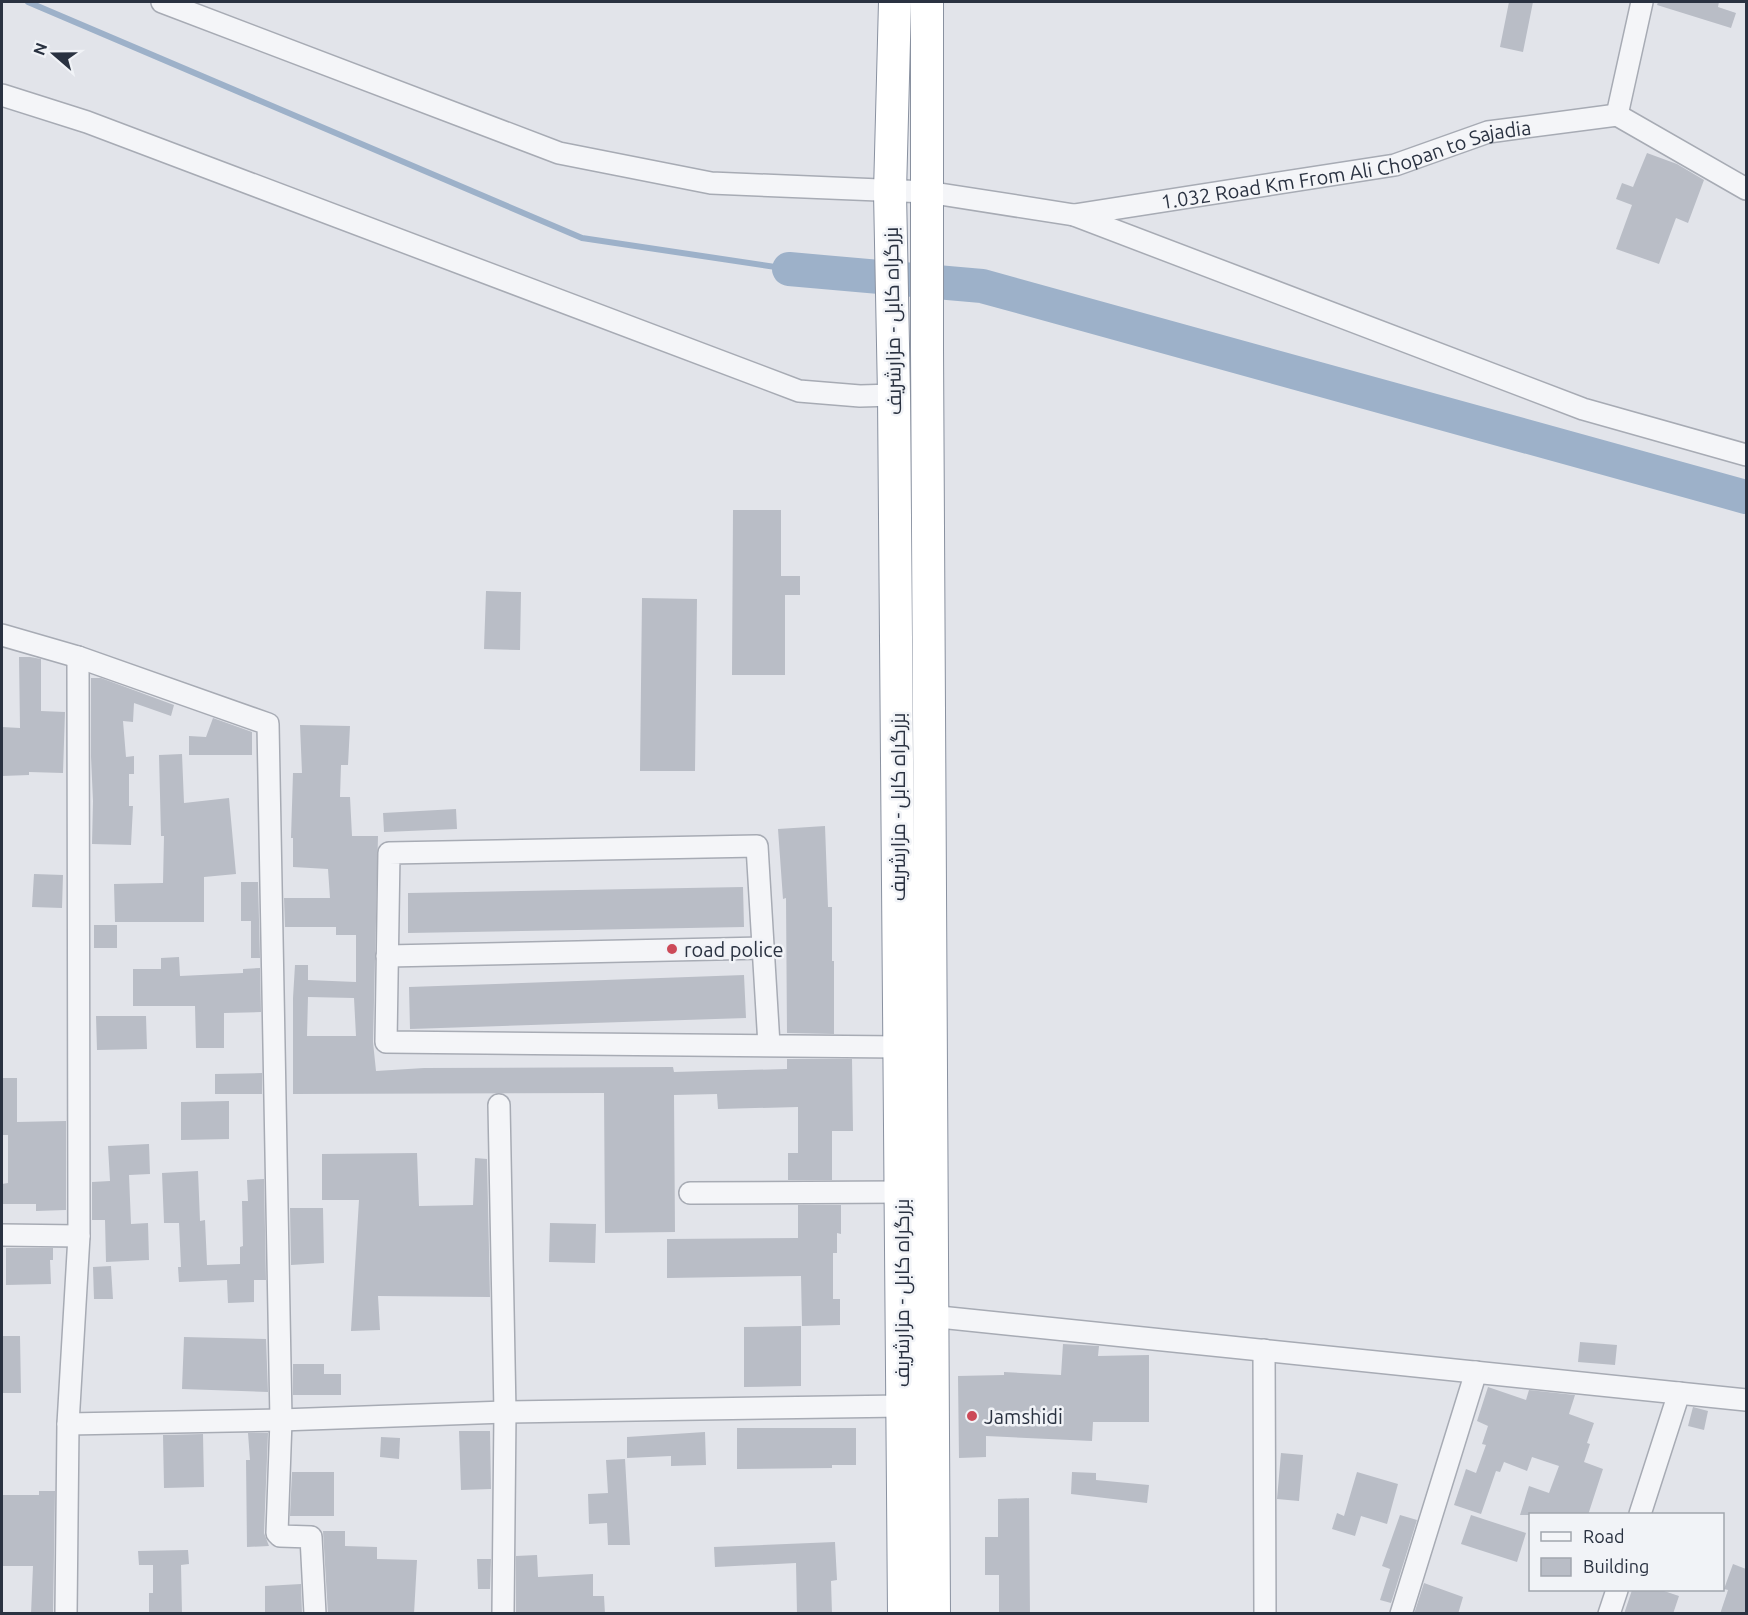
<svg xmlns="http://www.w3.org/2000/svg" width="1748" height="1615" viewBox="0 0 1748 1615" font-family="Ubuntu,Cairo,sans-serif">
<rect width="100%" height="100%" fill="#e2e4ea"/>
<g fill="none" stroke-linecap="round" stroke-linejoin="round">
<!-- stream -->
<path stroke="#9db1c9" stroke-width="6" d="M28,2L582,238L789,269"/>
<!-- river -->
<path stroke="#9db1c9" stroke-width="34" d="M789,269L982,286L1746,497"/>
</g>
<!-- building -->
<path fill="#b9bdc6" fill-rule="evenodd" d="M1509,2H1533L1523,52L1500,47Z
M1658,2H1719L1718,7L1736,13L1731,28L1657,5Z
M1647,153L1677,164L1704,180L1688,223L1676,218L1659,264L1616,249L1632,205L1616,199L1622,183L1633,187Z
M733,510H781V576H800V595H785V675H732Z
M486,591L521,592L520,650L484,649Z
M642,598L697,599L695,771H640Z
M19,657H30L41,659V711L65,712L63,773L29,772V775L2,776V727L20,728Z
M91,678H101L174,705L171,716L134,703L133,722L123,721L126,757L134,756V774H129V806H133L131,845L92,844L93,801L91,757Z
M213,718L252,732V755H189V736L206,737Z
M300,725L350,726L348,765H341L340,797H350L352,836H378L373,1042L376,1071L424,1068L673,1067L674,1072L787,1069V1059H852L853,1131H832V1180H788V1153H798V1107L718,1109L717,1094L674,1095L675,1232L605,1233L604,1093L293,1094V998L295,965H308V980L356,982V935H336V927H285L284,898H330L328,869L293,867V838H291L293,773H302ZM308,997L354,998L356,1036H307Z
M182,754L184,803L229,798L236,874L204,877V922H115L114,884L163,883L164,836H161L159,755Z
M456,809L457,829L384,832L383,813Z
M825,826L828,907H832V961H834V1034L787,1033L786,898L783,899L778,829Z
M34,874L63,875L62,908L32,907Z
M241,882H258L260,958H251V921H241Z
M743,887L744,927L408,933V893Z
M94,925H117V948H94Z
M179,957L180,976L243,973V969L260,968L261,1012L224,1013V1048H196L195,1006H133V969H161V958Z
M744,975L746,1018L410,1029L409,987Z
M96,1016H146L147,1049L97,1050Z
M262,1073V1094H215V1074Z
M2,1078H17V1122L66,1121V1210L36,1211V1204H2V1184L8,1183V1135H2Z
M229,1101V1139L181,1140V1102Z
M149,1144L150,1174L129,1175L131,1224L148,1223L149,1260L106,1262L105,1220H92V1182L110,1181L108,1146Z
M417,1153L419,1206L473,1205L475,1158L487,1159L490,1297L378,1296L380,1330L351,1331L359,1200H322V1154Z
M198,1171L200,1221L205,1220L207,1265L240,1264V1247L243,1246L242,1201H248L247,1180L264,1179L266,1280H254V1302L228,1303L227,1280L179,1282L178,1267H181L179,1223H164L162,1173Z
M798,1205H841V1234L837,1233V1253H833V1299H840V1325L802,1326L801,1276L667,1278V1239L798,1238Z
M290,1208H323L324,1263L291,1265Z
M550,1223L596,1224L595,1263L549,1262Z
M6,1248H53V1260H50L51,1284L6,1285Z
M111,1266L113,1299H94L93,1267Z
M801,1326V1386L744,1387V1327Z
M2,1336H20L21,1393H2Z
M184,1337L266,1339L268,1392L182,1389Z
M1580,1342L1617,1345L1615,1365L1578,1362Z
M1063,1344L1099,1346L1098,1356L1149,1355V1422H1093L1092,1441L986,1436V1457L959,1458L958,1376L1004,1375V1372L1061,1375Z
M293,1364H324V1374H341V1395H293Z
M1488,1387L1526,1400L1529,1390L1575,1395L1569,1414L1594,1423L1587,1443L1590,1444L1584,1462L1603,1469L1588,1515H1520L1529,1486L1549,1493L1559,1466L1532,1457L1527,1471L1504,1462L1500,1472L1496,1471L1481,1514L1454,1505L1466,1469L1476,1473L1486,1445L1482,1444L1488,1426L1477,1421Z
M1693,1407L1708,1411L1704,1430L1688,1426Z
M737,1428H856V1465H832V1468L737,1469Z
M459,1431H490L491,1489L461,1490Z
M705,1432L706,1465L671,1466V1456L627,1458V1437Z
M248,1433H268L264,1533L269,1546L247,1547L246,1460H250Z
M203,1434L204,1487L164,1488L163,1435Z
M381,1437L400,1438L399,1459L380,1457Z
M1281,1453L1303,1455L1299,1501L1277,1499Z
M625,1459L630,1545H608L607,1523L589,1524L588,1494L608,1493L606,1460Z
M292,1472H334V1516H290Z
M1072,1472L1096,1473V1480L1149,1485L1147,1503L1071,1494Z
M1357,1472L1398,1484L1387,1524L1361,1516L1355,1536L1332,1529L1337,1513L1344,1516Z
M39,1491H55L53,1614H31L33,1566H2V1495H39Z
M1029,1498L1030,1614H999V1575H985V1537H998V1499Z
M1400,1515L1417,1520L1391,1603L1380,1600L1390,1569L1382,1566Z
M1471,1515L1526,1533L1517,1562L1461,1544Z
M323,1531H345V1546L377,1547V1559L417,1560L414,1614H328Z
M835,1542L837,1580L831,1581L832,1614H797L796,1563L715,1567L714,1547Z
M188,1550L189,1564L181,1565L182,1614H149V1593H153V1565H139L138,1551Z
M537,1555L538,1577L593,1574V1596H604L605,1614H516V1556Z
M477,1559H491L490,1589H478Z
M1733,1564L1746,1569V1614H1720L1728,1590L1724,1589Z
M1424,1583L1463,1597L1458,1614H1414Z
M301,1584L302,1614H265V1586Z
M1632,1590H1661L1679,1596L1673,1614H1624Z"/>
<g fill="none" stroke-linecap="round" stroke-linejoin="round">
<!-- minor casing -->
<g stroke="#a7abb4" stroke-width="24">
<g id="minor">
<path id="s1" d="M162,2L559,153L711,183L927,192L1074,215L1395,165L1488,132L1617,115L1746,189"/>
<path d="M2,95L87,122L799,391L860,396L894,395"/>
<path d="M1617,115L1642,2"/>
<path d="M1074,215L1583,409L1746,455"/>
<path d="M2,635L78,657L268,724L281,1420L277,1533L280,1536L311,1537L315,1614"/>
<path d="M387,956L763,948"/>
<path d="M769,1045L757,846L389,853L386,1042L900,1047"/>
<path d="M499,1105L505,1412L503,1614"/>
<path d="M690,1193L901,1192"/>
<path d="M2,1235L79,1236"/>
<path d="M920,1315L1746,1400"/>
<path d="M1264,1350L1265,1614"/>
<path d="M68,1424L281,1420L505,1412L902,1406"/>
<path d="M1640,1514L1679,1393"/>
<path d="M66,1614L68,1424L79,1236L78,657"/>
<path d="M1401,1614L1476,1372"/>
<path d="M1609,1614L1617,1590"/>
</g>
</g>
<!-- highway casing -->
<g stroke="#8991a0" stroke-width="34">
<path id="highway" d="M895,2L890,192L894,395L904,1614
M927,2V349L934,1614"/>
</g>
<!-- minor -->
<use href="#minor" stroke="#f4f5f8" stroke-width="21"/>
<!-- highway -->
<use href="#highway" stroke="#fff" stroke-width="32"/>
</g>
<!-- markers -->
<g fill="#cc4a58" stroke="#f1f3f7" stroke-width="2">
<circle cx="672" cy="949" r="6"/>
<circle cx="972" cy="1416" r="6"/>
</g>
<g text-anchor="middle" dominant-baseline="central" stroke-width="5" stroke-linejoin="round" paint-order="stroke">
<!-- street labels -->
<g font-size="20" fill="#2a3241" stroke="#f1f3f7">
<text stroke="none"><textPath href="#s1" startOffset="1222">1.032 Road Km From Ali Chopan to Sajadia</textPath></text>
<text transform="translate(892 321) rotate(-91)">بزرگراه کابل - مزارشریف</text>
<text transform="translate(897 807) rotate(-90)">بزرگراه کابل - مزارشریف</text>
<text transform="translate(901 1293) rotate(-90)">بزرگراه کابل - مزارشریف</text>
</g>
<!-- poi labels -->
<g font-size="20" fill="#2a3241" stroke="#f1f3f7" text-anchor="start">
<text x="684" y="949">road police</text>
<text x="984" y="1416">Jamshidi</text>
</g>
</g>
<!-- border -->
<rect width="1748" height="1615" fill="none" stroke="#2a3241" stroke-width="6"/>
<!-- legend -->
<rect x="1529" y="1513" width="195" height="78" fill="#f1f3f7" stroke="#a1a6ae" stroke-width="1.5"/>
<rect x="1541" y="1532" width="30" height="9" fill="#f4f5f8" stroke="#a1a6ae" stroke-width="1.5"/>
<text x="1583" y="1543" font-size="18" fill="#2a3241">Road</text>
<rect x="1541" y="1558" width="30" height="18" fill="#b9bdc6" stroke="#a1a6ae" stroke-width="1.5"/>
<text x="1583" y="1573" font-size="18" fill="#2a3241">Building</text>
<!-- north arrow -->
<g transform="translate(54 54) rotate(290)" stroke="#f1f3f7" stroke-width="4.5" paint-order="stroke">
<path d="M0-4.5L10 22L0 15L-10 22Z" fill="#2a3241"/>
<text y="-9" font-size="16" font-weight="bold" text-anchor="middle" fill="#2a3241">N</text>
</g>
</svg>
